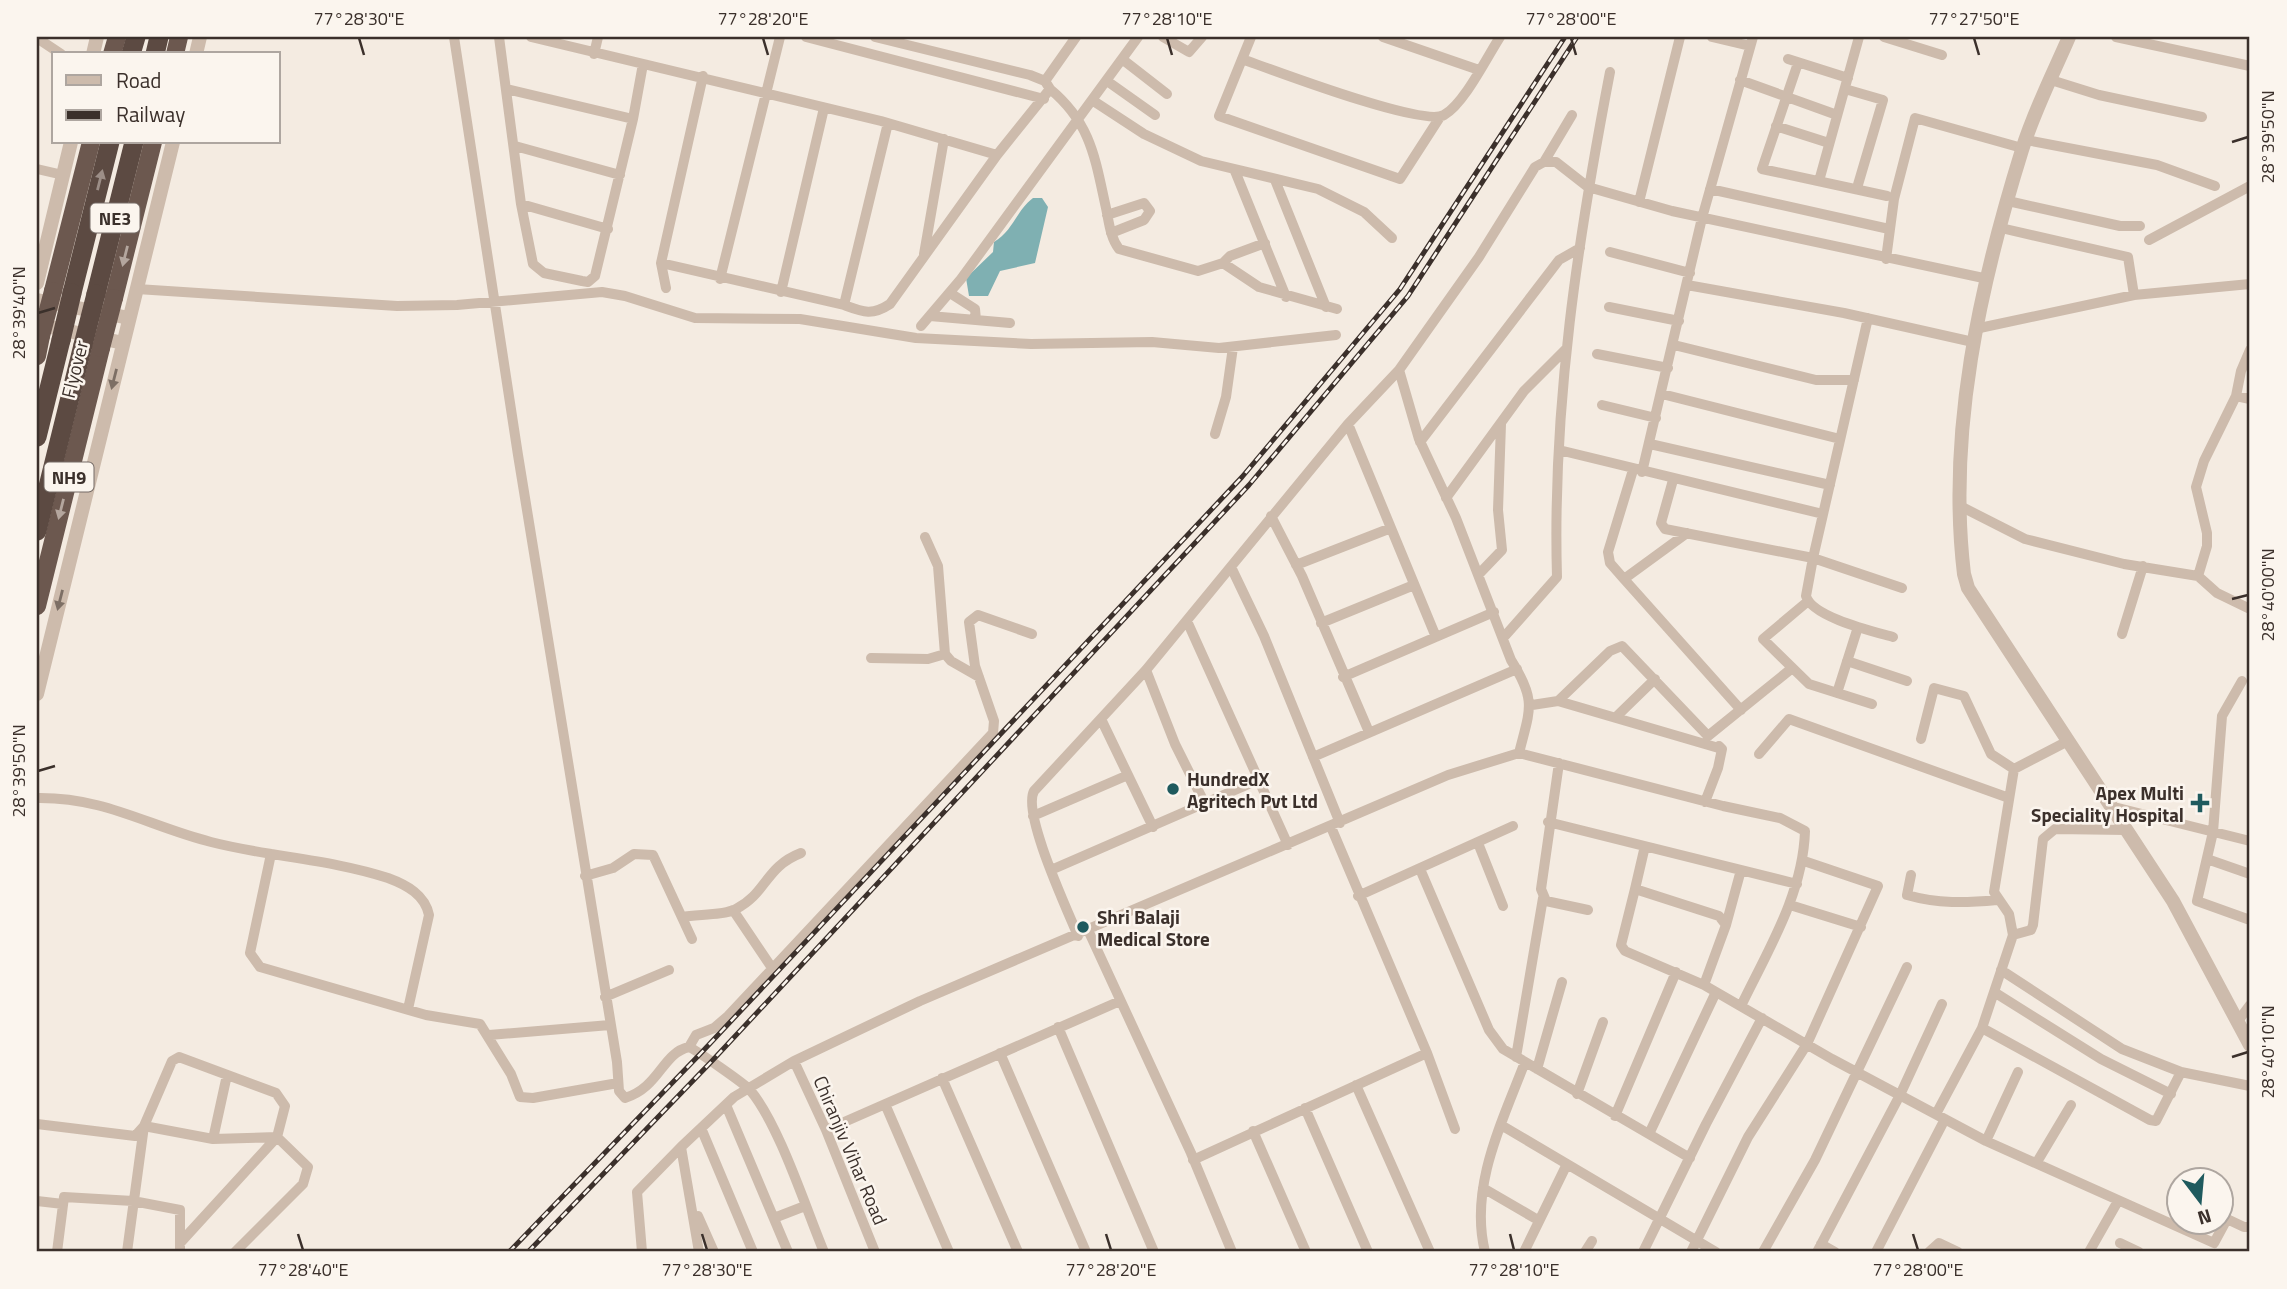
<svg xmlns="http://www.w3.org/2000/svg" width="2287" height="1289" viewBox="0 0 2287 1289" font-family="'Titillium Web',sans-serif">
<rect width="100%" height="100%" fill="#f4ebe1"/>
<!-- water -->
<path fill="#7fb0b2" d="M1033,198H1042L1048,207L1035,263L1000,271L988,296H969L966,278L993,252L994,242C1013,231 1016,211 1033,198Z"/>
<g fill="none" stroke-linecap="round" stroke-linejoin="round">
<!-- minor -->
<path stroke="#cdbbac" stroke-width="10" d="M454,37L518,455L617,1062L619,1091L625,1098C660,1087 662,1053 689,1047C696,1050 745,1084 750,1090C779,1124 806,1209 824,1252
M499,37L521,204L533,264L544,273L582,281L588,282L595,276L633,119L643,64
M531,37L881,121L997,155
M806,37L1044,99
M1163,37L1189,52L1202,37
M1251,37L1219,116L1400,179L1440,117
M1383,37L1479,70
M1712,37L1750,46
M1884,37L1942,55
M2116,37L2250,66
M37,38L61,54
M594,54L598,37
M1122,59L1167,94
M1242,59C1273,70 1422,127 1444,115C1464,104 1487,57 1500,37
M1788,59L1848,78
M1798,63L1762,169L1887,196
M703,76L661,263L844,305C863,312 872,316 890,304L997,155L1050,89L1045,81L1030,75L875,37
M1740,80L1837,115
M2051,80L2099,95L2202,117
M1045,81L1076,37
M1107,81L1155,115
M506,89L633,119
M1050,89C1091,123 1095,158 1106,208C1109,222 1110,237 1119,249L1198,271L1223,263L1259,287L1337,309
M1845,89L1883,100L1857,188
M1092,100L1144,134L1201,161L1318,189L1364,212L1392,238
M1776,126L1829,143
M2026,140L2157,165L2215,186
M515,146L620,175
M1544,162L1572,115
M37,169L63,175
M1235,171L1286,297
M1275,180L1326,307
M1819,181L1859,37
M1710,189L1889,229
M2008,201L2120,226H2140
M1639,202L1680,37
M521,204L608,229
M1107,215L1144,203L1150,211L1144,220L1111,233
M2001,228L2128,257L2134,295
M2149,240L2250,186
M1610,252L1690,273
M924,254L944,139
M1886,259L1894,199L1915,118L2022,148
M661,263L666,288
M1223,263L1230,256L1265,243
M720,279L780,37
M1687,285L1844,313L1973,342
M137,289L397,306L457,305L602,292L625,296L695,318L800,319L916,338L1031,344L1152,342L1219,348L1336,335
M781,292L824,108
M950,293L975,309L976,320
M844,305L888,123
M1609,307L1679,321
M930,316L1010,323
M921,326L961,279L1138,37
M1975,329L2134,295L2250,284
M1674,345L1816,380H1854
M1597,354L1668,368
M1399,370L1419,439L1456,518L1511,660C1537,701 1530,709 1519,753
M1662,394L1840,439
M2236,396L2250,399
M1602,405L1656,418
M1348,424L1436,637
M1215,434L1226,397L1233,347
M1420,442L1559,260L1580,248
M1650,444L1830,485
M1559,450L1823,514
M1642,472L1702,218L1753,37
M1673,480L1661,523L1665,529L1813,558L1868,318
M1446,498L1524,391L1567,348
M1962,507L2025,539L2124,564L2198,576L2217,593L2250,609
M1271,516L1302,576L1369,732
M1687,533L1624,579L1741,710
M925,537L938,566L945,654L951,661L979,677
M1296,565L1391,528
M1231,567L1264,636L1340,823
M1479,574L1502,550L1498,510L1501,424
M2198,576L2207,546V533L2196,487L2204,461L2236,396L2241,371L2250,350
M1624,579L1610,563L1608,552L1633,470
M1807,602L1763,639L1809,684L1872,704
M1187,621L1288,845
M1321,623L1414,585
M2122,634L2143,566
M1504,637L1557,577C1552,407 1578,238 1610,72
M1893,637C1872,631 1812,617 1806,596L1813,558L1902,588
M871,658L928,659L945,654
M1847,661L1907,681
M1146,670L1175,744L1205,804
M1343,677L1494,612
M2242,681L2222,716L2213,832L2197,901L2250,920
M1837,693L1858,627
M1558,701L1610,651L1622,646L1708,736L1791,669
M1532,705L1558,701L1722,749
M1617,716L1655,679
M1101,719L1153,827
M1921,739L1934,688L1964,696L1991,754L2014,769
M1759,754L1789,719L2009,798
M1313,757L1517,669
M1559,763L1541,889L1546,901L1588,910
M37,798C105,797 148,826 211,842C269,857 330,859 388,878C407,885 425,895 429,915L408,1009
M1705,802L1718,768L1722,749L1719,746
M2110,806L2250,841
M1033,816L1128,775
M1548,822L1797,884
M1331,827L1427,1053L1455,1129
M1478,843L1503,906
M1645,846L1635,889L1719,916L1726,925L1704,985
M271,854L250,953L260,967L426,1015L480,1024L511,1074L520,1097L533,1098L618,1083
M2207,859L2250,874
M1420,869L1489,1030L1503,1049L1690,1158
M1051,870L1258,780
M1911,875L1907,895C1938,904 1966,903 1997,900
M585,876L613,868L634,854L653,855L692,939
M1635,889L1621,945L1625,951L1704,985L1832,1059L1986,1141L2214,1243L2227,1219L2244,1227H2250
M1358,896L1513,826
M1790,905L1861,927
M733,910L772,968
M682,917C698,914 722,916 736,909C767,893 765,867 801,853
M1726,925L1741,870
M1088,930L1191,1153L1232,1252
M2013,935L2031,930L2033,925L2043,839L2055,829L2126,830
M1078,936C1067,909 1022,813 1034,791L1146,670L1348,424L1399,370L1479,257L1535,167L1544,162H1556L1588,187L1672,211L1988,279
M2001,970L2122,1049L2181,1072L2250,1086
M1994,992L2101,1059L2171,1094
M605,997L669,970
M2238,1021L2250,1005
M1058,1027L1154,1252
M1982,1028L2150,1120L2156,1121L2181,1072
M489,1035L610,1025
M689,1047L696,1035L714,1028L728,1016L993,733L994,721L975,666L969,622L978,615L1032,634
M1000,1053L1086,1252
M1516,1057L1543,898
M794,1061L826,1130L875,1252
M1537,1069L1562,982
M942,1078L1018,1252
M1356,1085L1430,1252
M1577,1094L1603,1022
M885,1104L949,1252
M726,1105L788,1252
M1305,1108L1368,1252
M1936,1114L1982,1028L2013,935L2009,914L1994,892L2014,769L2068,741
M1615,1116L1676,972
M37,1124L135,1136L144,1126L172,1061L179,1057L276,1093L285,1106L277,1137L308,1167L303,1184L235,1252
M1501,1125L1716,1252
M701,1128L753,1252
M826,1130L1120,1001
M1253,1131L1306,1252
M1649,1134L1716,992
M213,1139L277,1137
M1986,1141L2018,1072
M1193,1160L1427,1053
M2037,1162L2071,1105
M1483,1188L1538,1220
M37,1201L63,1204
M698,1216L714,1252
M774,1218L805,1206
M2120,1243L2139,1252
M1821,1244L1835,1252
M57,1252L64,1197L133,1201L180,1210V1243
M127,1252L144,1126L213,1139L227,1075
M180,1252V1243L277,1137
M642,1252L637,1192L681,1147
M699,1252L681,1147L734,1097L794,1061L920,1001L1448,775L1519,753L1723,806L1780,818L1805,831C1803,894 1768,950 1741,1006
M1485,1252C1469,1187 1502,1122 1525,1062
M1524,1252L1567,1164
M1585,1252L1592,1241
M1643,1252L1706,1124L1762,1018
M1691,1252L1748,1137L1807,1044L1878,886L1804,861
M1763,1252L1815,1160L1907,967
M1817,1252L1900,1095L1942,1004
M1876,1252L1945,1119
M1929,1252L1939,1243L1958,1252
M2089,1252L2118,1201"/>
<!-- tertiary -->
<path stroke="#cdbbac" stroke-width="14" d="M2069,37C2053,74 2034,111 2022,150C1980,285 1947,432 1964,574L1968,588L2173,901L2250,1045
M93,54L97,37
M196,54L200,37
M37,283L71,142
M37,300L129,318
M37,324L123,343
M37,694L173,142"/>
<!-- trunk -->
<path stroke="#6c584f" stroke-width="18" d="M112,54L117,37
M175,54L179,37
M53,291L91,142
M114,298L153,142
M37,356L41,336
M37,606L101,348"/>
<!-- motorway -->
<path stroke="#5c4a42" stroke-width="19" d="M131,54L136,37
M155,54L159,37
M72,293L110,142
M96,294L134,142
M37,437L61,340
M37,531L83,345"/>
<!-- rail casing -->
<g stroke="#3b302b" stroke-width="5">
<path id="rail" d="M509,1252L702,1052L1242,477L1400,289L1565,37
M528,1252L711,1062L1249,485L1408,296L1577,37"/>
</g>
<!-- rail -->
<use href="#rail" stroke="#fbf5ee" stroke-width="2.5" stroke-dasharray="8" stroke-linecap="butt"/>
<!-- trunk-bridge -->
<path stroke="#6c584f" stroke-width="18" d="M41,336L53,291
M101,348L114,298"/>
<!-- motorway-bridge -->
<path stroke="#5c4a42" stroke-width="19" d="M61,340L72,293
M83,345L96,294"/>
</g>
<!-- one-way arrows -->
<defs><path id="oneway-solid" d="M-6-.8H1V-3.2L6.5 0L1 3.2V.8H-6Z" transform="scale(1.75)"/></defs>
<use fill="#9c8e87" href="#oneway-solid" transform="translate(100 180) rotate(-76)"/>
<g fill="#b4a69e">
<use href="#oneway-solid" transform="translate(125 256) rotate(104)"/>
<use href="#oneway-solid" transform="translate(61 509) rotate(104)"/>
</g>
<g fill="#7d6f65">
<use href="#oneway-solid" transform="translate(114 379) rotate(104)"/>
<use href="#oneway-solid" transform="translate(60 600) rotate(104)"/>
</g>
<!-- ticks -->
<path fill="none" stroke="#3b302b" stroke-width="2.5" d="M359,38L364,55M763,38L768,55M1167,38L1172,55M1571,38L1576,55M1974,38L1979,55M2232,142L2248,137M38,313L55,308M2232,599L2248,595M38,771L55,766M2232,1057L2248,1052M298,1234L303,1250M702,1234L707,1250M1106,1234L1111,1250M1510,1234L1514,1250M1913,1234L1918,1250"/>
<!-- markers -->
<g fill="#1f5a5e" stroke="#fbf5ee" stroke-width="2.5">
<circle cx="1173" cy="789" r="7"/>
<path d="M2196.5 792.5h7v7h7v7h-7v7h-7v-7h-7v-7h7z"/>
<circle cx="1083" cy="927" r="7"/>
</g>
<g text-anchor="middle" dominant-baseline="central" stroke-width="5" stroke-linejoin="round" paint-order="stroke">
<!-- shield labels -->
<g fill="#fbf5ee" stroke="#756b66" stroke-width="2">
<rect x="90.5" y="203.5" width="49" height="29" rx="5"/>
<rect x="44.5" y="462.5" width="49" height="29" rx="5"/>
</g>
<g font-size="18" font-weight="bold" fill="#3b302b">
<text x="115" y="218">NE3</text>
<text x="69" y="477">NH9</text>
</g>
<!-- street labels -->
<g font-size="19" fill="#3b302b" stroke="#fbf5ee">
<text transform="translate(74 369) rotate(-76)">Flyover</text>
<text transform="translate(851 1150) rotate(67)">Chiranjiv Vihar Road</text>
</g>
<!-- poi labels -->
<g font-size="19" font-weight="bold" fill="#3b302b" stroke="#fbf5ee" text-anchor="start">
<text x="1187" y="778">HundredX<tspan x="1187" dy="22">Agritech Pvt Ltd</tspan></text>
<text x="2184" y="792" text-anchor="end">Apex Multi<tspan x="2184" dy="22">Speciality Hospital</tspan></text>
<text x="1097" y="916">Shri Balaji<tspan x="1097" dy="22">Medical Store</tspan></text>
</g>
</g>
<!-- border -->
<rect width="2287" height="1289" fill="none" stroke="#fbf5ee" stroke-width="77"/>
<!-- legend -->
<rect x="52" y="52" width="228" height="91" fill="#fbf5ee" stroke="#aea6a0" stroke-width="2"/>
<rect x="66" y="75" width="35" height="10" fill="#cdbbac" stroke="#aea6a0" stroke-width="2"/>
<text x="116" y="88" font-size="21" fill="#3b302b">Road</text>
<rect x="66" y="110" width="35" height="10" fill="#3b302b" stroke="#aea6a0" stroke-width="2"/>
<text x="116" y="122" font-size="21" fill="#3b302b">Railway</text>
<!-- north arrow -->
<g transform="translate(2200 1201) rotate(164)"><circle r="33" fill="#fbf5ee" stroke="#aea6a0" stroke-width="2"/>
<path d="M0-5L12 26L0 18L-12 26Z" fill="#1f5a5e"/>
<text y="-10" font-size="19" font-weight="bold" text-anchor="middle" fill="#3b302b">N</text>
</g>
<rect x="38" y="38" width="2210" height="1212" fill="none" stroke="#3b302b" stroke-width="2.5"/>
<g font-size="18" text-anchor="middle" fill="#3b302b">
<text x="359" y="25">77°28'30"E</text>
<text x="763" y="25">77°28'20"E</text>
<text x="1167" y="25">77°28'10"E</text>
<text x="1571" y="25">77°28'00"E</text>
<text x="1974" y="25">77°27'50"E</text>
<text transform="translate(2268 137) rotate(-90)" y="6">28°39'50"N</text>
<text transform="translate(19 313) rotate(-90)" y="6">28°39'40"N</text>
<text transform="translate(2268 595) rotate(-90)" y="6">28°40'00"N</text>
<text transform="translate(19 771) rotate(-90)" y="6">28°39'50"N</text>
<text transform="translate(2268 1052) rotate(-90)" y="6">28°40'10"N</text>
<text x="303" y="1276">77°28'40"E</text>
<text x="707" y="1276">77°28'30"E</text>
<text x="1111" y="1276">77°28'20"E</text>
<text x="1514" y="1276">77°28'10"E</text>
<text x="1918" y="1276">77°28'00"E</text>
</g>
</svg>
